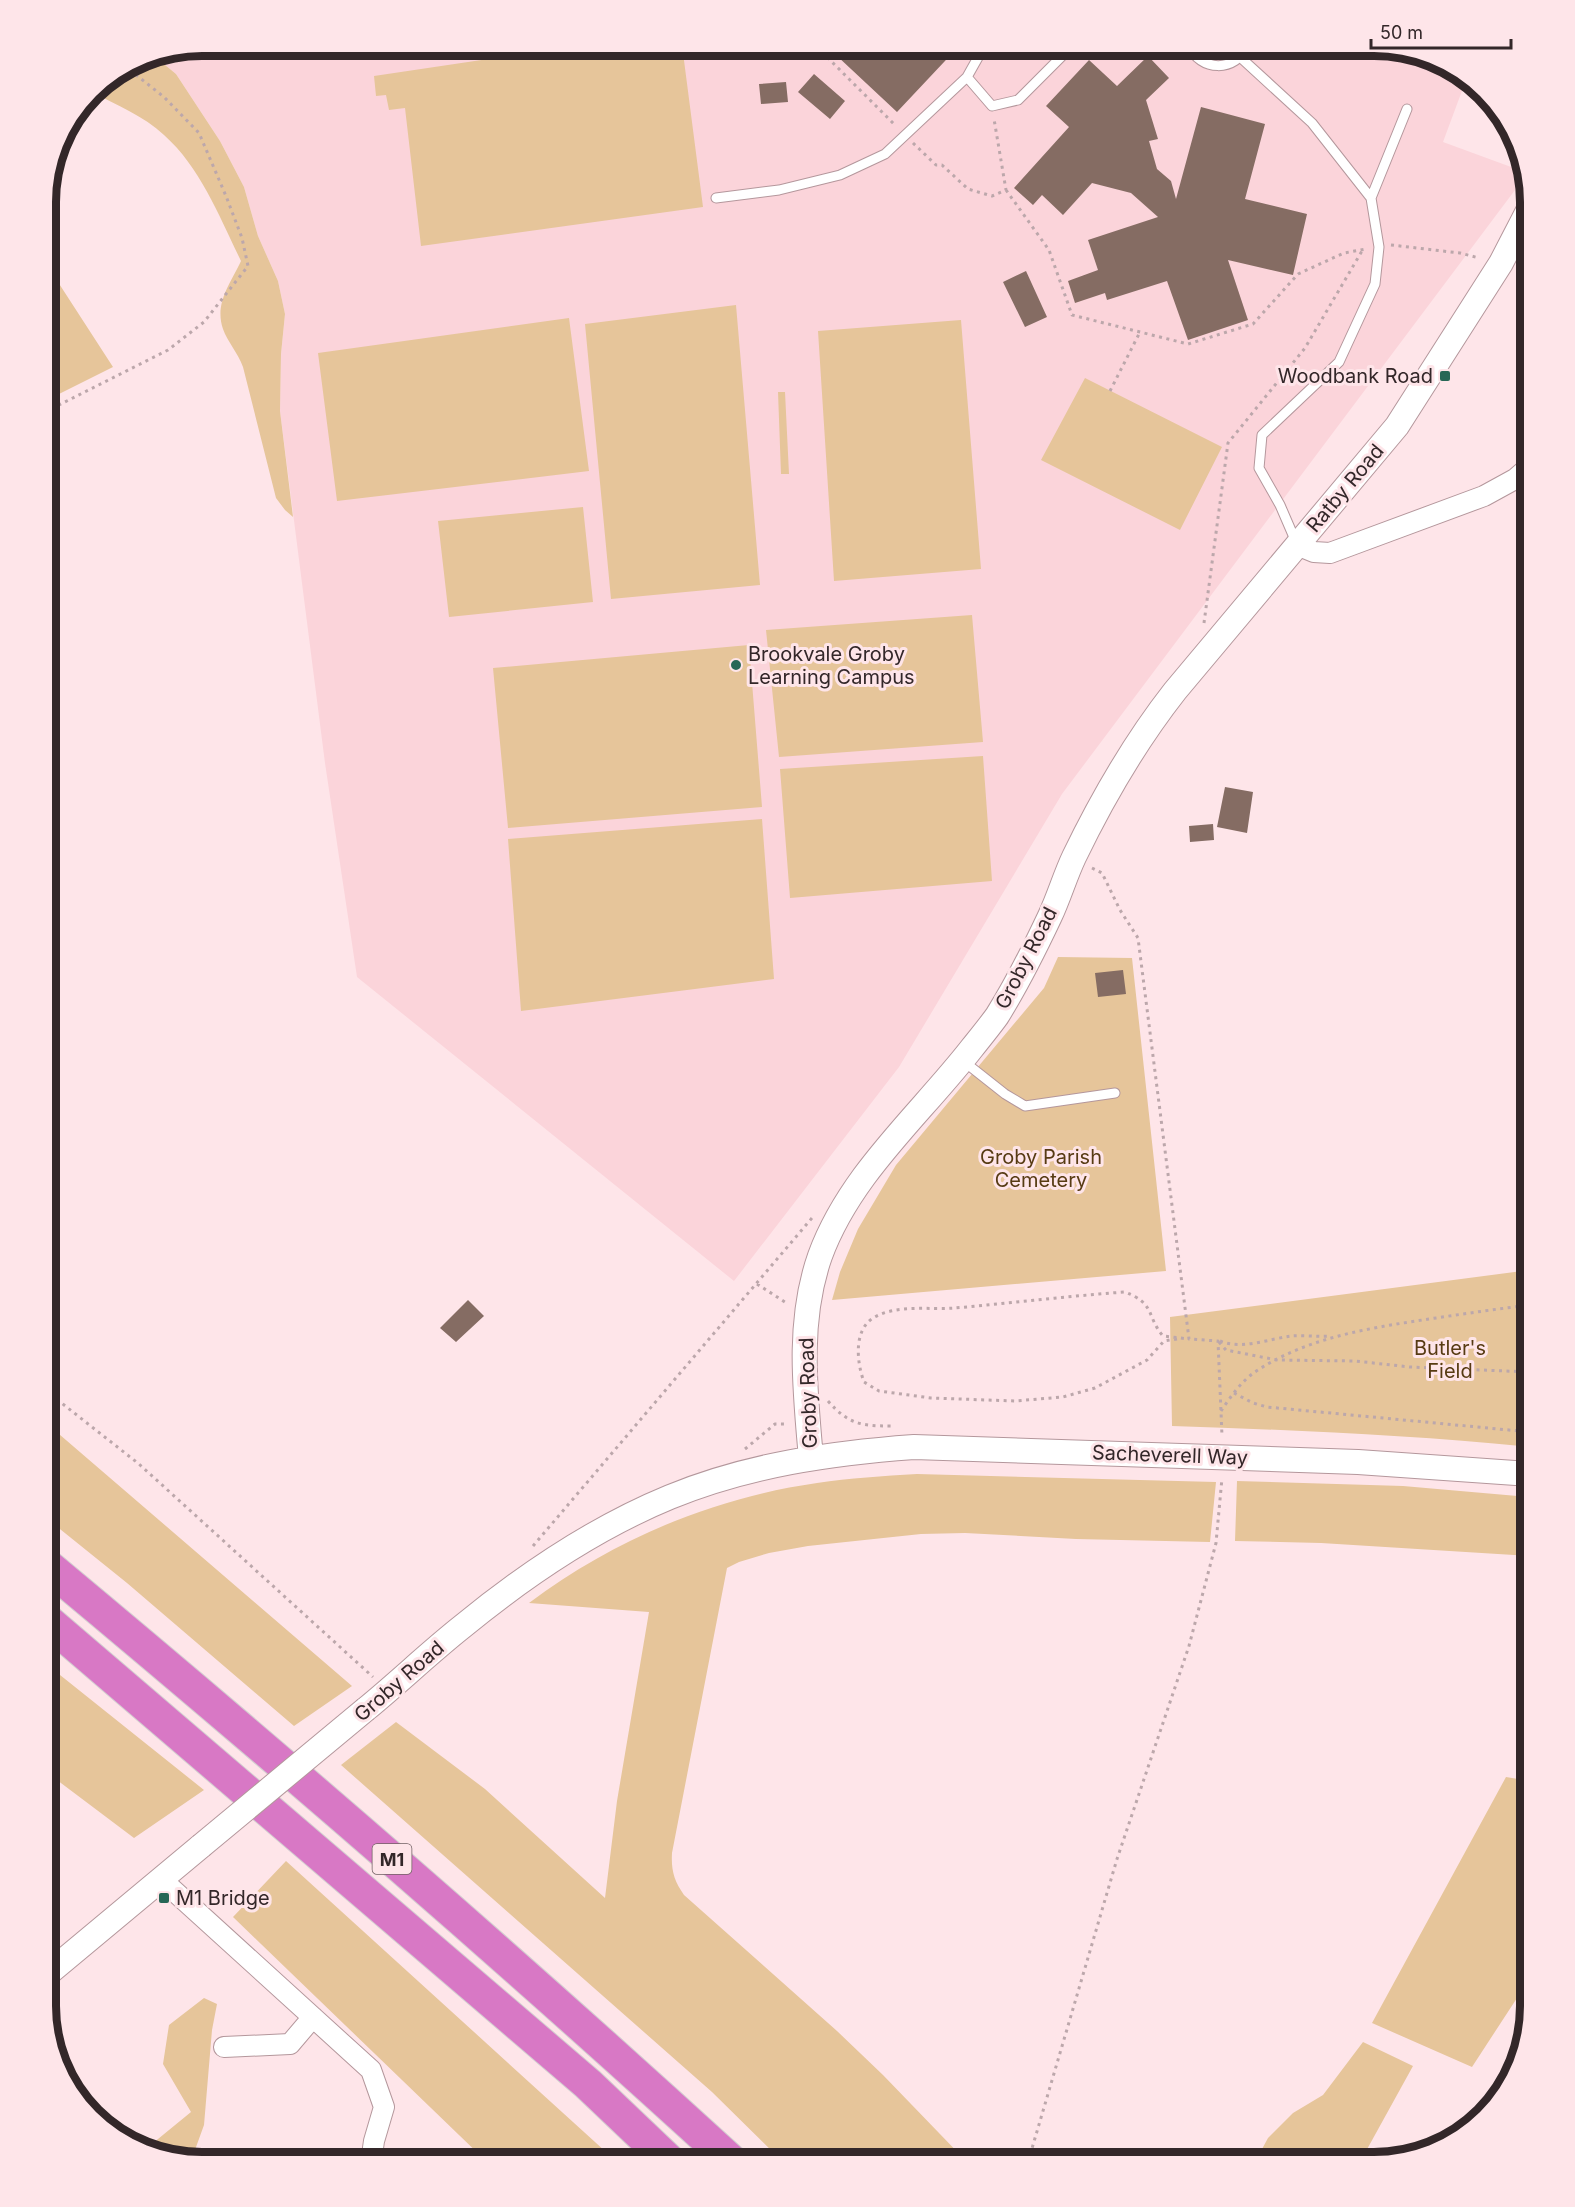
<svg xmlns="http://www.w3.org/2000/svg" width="1575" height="2207" viewBox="0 0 1575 2207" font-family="Inter,sans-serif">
<rect width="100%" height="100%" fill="#fee5e9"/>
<!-- built -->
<path fill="#fbd4da" d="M202,45H1383L1452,66L1466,80L1443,142L1522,171L1524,178L1062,794L899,1067L734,1281L357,977L325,763L280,411L281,354L285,314L278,281L258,236L244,187L220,141L176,74L153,55Z"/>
<!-- green -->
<path fill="#e6c59a" d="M582,45H682L703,207L421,246L405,108L389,110L386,95L376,96L374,76Z
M153,55L176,74L220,141L244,187L258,236L278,281L285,314L281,354L280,411L293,517L285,510L276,498L243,367C238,353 227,341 223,329C214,303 231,283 241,261C220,218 201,168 164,135C144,116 116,105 92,92C103,77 135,58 153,55Z
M45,262L113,367L45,401Z
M736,305L760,585L611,599L585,324Z
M569,318L589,471L337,501L318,353Z
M961,320L981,569L834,581L818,331Z
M1085,378L1222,447L1180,530L1041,460Z
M778,392H785L789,474H781Z
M583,507L593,602L449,617L438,521Z
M972,615L983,742L779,757L766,630Z
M749,645L762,807L508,828L493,668Z
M983,756L992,881L790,898L780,769Z
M762,819L774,979L521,1011L508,839Z
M1058,957L1132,958L1166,1271L832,1300L840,1272L858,1229L896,1165L1044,988Z
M1530,1270V1447C1411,1435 1292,1430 1172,1426L1170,1317Z
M45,1422L352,1686L294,1726L127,1583L45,1517Z
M917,1474L1216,1482L1210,1542L1076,1539L965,1533L921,1534L808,1546L769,1553L739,1562L727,1568L672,1853C671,1870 674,1881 684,1895L837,2031L883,2075L967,2162H783L712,2092L341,1765L396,1722L485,1789L605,1898L617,1801L649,1612L529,1603C613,1540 712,1498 817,1483C850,1478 883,1476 917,1474Z
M1237,1481L1403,1486L1530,1497V1556L1321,1543L1235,1541Z
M45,1663L204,1790L134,1838L45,1771Z
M1506,1777L1530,1781V1978L1472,2067L1372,2023Z
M286,1861L617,2162H487L233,1917Z
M204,1998L217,2004L212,2030L204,2125L191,2161L147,2148L191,2112L163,2064L169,2025Z
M1363,2042L1413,2066L1360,2162H1255L1268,2138L1293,2113L1323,2095Z"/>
<!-- building -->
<path fill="#856c63" d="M845,45H960L897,112L836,55Z
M1148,56L1169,78L1146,100L1158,139L1149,141L1157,169L1171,181L1176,199L1201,107L1265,124L1245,199L1307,214L1293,275L1228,260L1248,320L1188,340L1167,281L1107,300L1105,293L1075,303L1068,281L1098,270L1088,240L1158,217L1131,193L1092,183L1063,215L1042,195L1033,205L1014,188L1069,127L1046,106L1089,60L1117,86Z
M814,74L845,101L830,119L798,92Z
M786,82L788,102L761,104L759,84Z
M1026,271L1047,317L1025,327L1003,282Z
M1225,787L1253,792L1247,833L1217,827Z
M1213,824L1214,840L1190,842L1189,826Z
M1123,970L1126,994L1098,997L1095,973Z
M468,1300L484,1316L456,1342L440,1328Z"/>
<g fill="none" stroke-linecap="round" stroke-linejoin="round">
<!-- service casing -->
<g stroke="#b4979c" stroke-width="11">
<path id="service" d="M985,45L967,77L992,106L1018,100L1073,45
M1189,45C1199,72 1237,73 1247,45
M1240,57L1312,123L1371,198L1379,247L1375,284L1339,362L1262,435L1259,468L1280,505L1296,542
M716,198L779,190L840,175L885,154L967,77
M1371,198L1407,109
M962,1060L1005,1094L1025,1106L1115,1093"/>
</g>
<!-- minor casing -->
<g stroke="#b4979c" stroke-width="22">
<path id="minor" d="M1297,545L1314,552L1330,553L1484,496L1515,479L1530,466
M162,1880L371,2070L384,2107L374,2141L371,2162
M224,2047L290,2044L313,2017"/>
</g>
<!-- tertiary casing -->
<g stroke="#b4979c" stroke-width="26">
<path id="tertiary" d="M811,1458C805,1391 797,1321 820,1256C850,1174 919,1116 972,1048C980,1038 989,1027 997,1016C1017,984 1034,950 1050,916C1059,897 1065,876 1074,857C1102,799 1135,742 1175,691L1397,426L1501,263L1530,207
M366,1709C399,1682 430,1652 463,1626C524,1576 597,1527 670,1497C748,1465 831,1453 914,1447L1358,1462L1530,1474
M45,1976L201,1846"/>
</g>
<!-- motorway casing -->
<g stroke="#d2cfd0" stroke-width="35">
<path id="motorway" d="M45,1564C278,1758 508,1957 732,2162
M45,1619L588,2084L670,2162"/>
</g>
<!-- path -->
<path stroke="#bca7ab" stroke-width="3" stroke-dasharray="3 4.5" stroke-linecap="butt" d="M820,45L821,51L896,126
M913,143L936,165H942L968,189L992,196L1006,190L994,119
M1006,190L1049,250L1072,315L1188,344L1253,324L1298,274L1344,253L1366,249
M1391,245L1460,253L1479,258
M1110,391L1140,332
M45,412L168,350L204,322L248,266L242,238L226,196L199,133L164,97L126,67
M1204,623L1228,443L1305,348L1362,251
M1092,868L1102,873L1120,910L1138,938L1189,1339L1218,1341L1222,1436
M757,1284L788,1304
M1177,1339L1164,1341L1147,1360L1095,1388L1063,1397L1015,1401L931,1398L879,1391L864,1382C857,1363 853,1331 873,1318C896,1304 930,1310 955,1308C1012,1303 1068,1296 1125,1292C1156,1304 1146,1316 1163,1336L1189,1339
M1220,1341C1241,1350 1269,1339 1291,1336C1303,1335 1316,1337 1329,1336
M1219,1342L1226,1350L1277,1360L1355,1361L1410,1367L1530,1372
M45,1390L139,1464L373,1677
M1234,1393L1253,1403L1267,1407L1530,1432
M828,1401C848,1424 861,1426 891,1426
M1221,1411C1231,1396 1243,1379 1258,1370C1309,1337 1370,1328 1429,1319C1463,1314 1496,1309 1530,1305
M745,1449L775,1424H786
M533,1546L812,1218
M390,2152L404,2162
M1028,2162L1117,1859L1189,1646L1216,1543L1222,1478"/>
<!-- service -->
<use href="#service" stroke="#fff" stroke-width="9"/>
<!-- minor -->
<use href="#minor" stroke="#fff" stroke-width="20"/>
<!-- tertiary -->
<use href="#tertiary" stroke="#fff" stroke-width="24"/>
<!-- motorway -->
<use href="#motorway" stroke="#d878c5" stroke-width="33"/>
<!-- tertiary-bridge casing -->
<g stroke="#b4979c" stroke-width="26" stroke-linecap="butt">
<path id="tertiary-bridge" d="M201,1846L366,1709"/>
</g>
<!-- tertiary-bridge -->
<use href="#tertiary-bridge" stroke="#fff" stroke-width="24"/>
</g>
<!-- markers -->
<g fill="#276756" stroke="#fee5e9" stroke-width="2">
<rect x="1439" y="370" width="12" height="12" rx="3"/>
<circle cx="736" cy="665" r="6"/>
<rect x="158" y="1892" width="12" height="12" rx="3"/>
</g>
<g text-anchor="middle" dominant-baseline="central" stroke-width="6" stroke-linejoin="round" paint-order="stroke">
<!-- shield labels -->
<rect fill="#fee5e9" stroke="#706063" stroke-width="1.5" x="372.5" y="1844" width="39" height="30" rx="4.5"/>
<g font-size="18" font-weight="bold" fill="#332729">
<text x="392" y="1859">M1</text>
</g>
<!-- poi labels -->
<g font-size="20" fill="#332729" stroke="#fee5e9" text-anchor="start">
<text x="1433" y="376" text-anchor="end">Woodbank Road</text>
<text x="748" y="654">Brookvale Groby<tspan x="748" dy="23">Learning Campus</tspan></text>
<text x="176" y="1898">M1 Bridge</text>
</g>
<!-- street labels -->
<g font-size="20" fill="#332729" stroke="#fee5e9">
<text transform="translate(1345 488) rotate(-50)">Ratby Road</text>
<text transform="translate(1026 958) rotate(-63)">Groby Road</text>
<text transform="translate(808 1393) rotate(-92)">Groby Road</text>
<text transform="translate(1170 1455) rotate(2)">Sacheverell Way</text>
<text transform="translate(399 1681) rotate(-41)">Groby Road</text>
</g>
<!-- park labels -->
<g font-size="20" fill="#573b13" stroke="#fee5e9">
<text x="1041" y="1157">Groby Parish<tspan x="1041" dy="23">Cemetery</tspan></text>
<text x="1450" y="1348">Butler's<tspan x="1450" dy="23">Field</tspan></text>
</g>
</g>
<!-- crop -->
<path d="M0 0H1575V2207H0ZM202 56H1374A146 146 0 0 1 1520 202V2006A146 146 0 0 1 1374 2152H202A146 146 0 0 1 56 2006V202A146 146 0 0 1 202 56Z" fill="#fee5e9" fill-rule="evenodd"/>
<path fill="none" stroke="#332729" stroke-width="8" d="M202 56H1374A146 146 0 0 1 1520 202V2006A146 146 0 0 1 1374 2152H202A146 146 0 0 1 56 2006V202A146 146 0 0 1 202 56Z"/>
<!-- scale -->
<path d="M1371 39v9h140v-9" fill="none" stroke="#332729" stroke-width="3"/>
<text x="1380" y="39" font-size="18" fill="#332729" stroke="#fee5e9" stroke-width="4.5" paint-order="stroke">50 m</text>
</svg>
